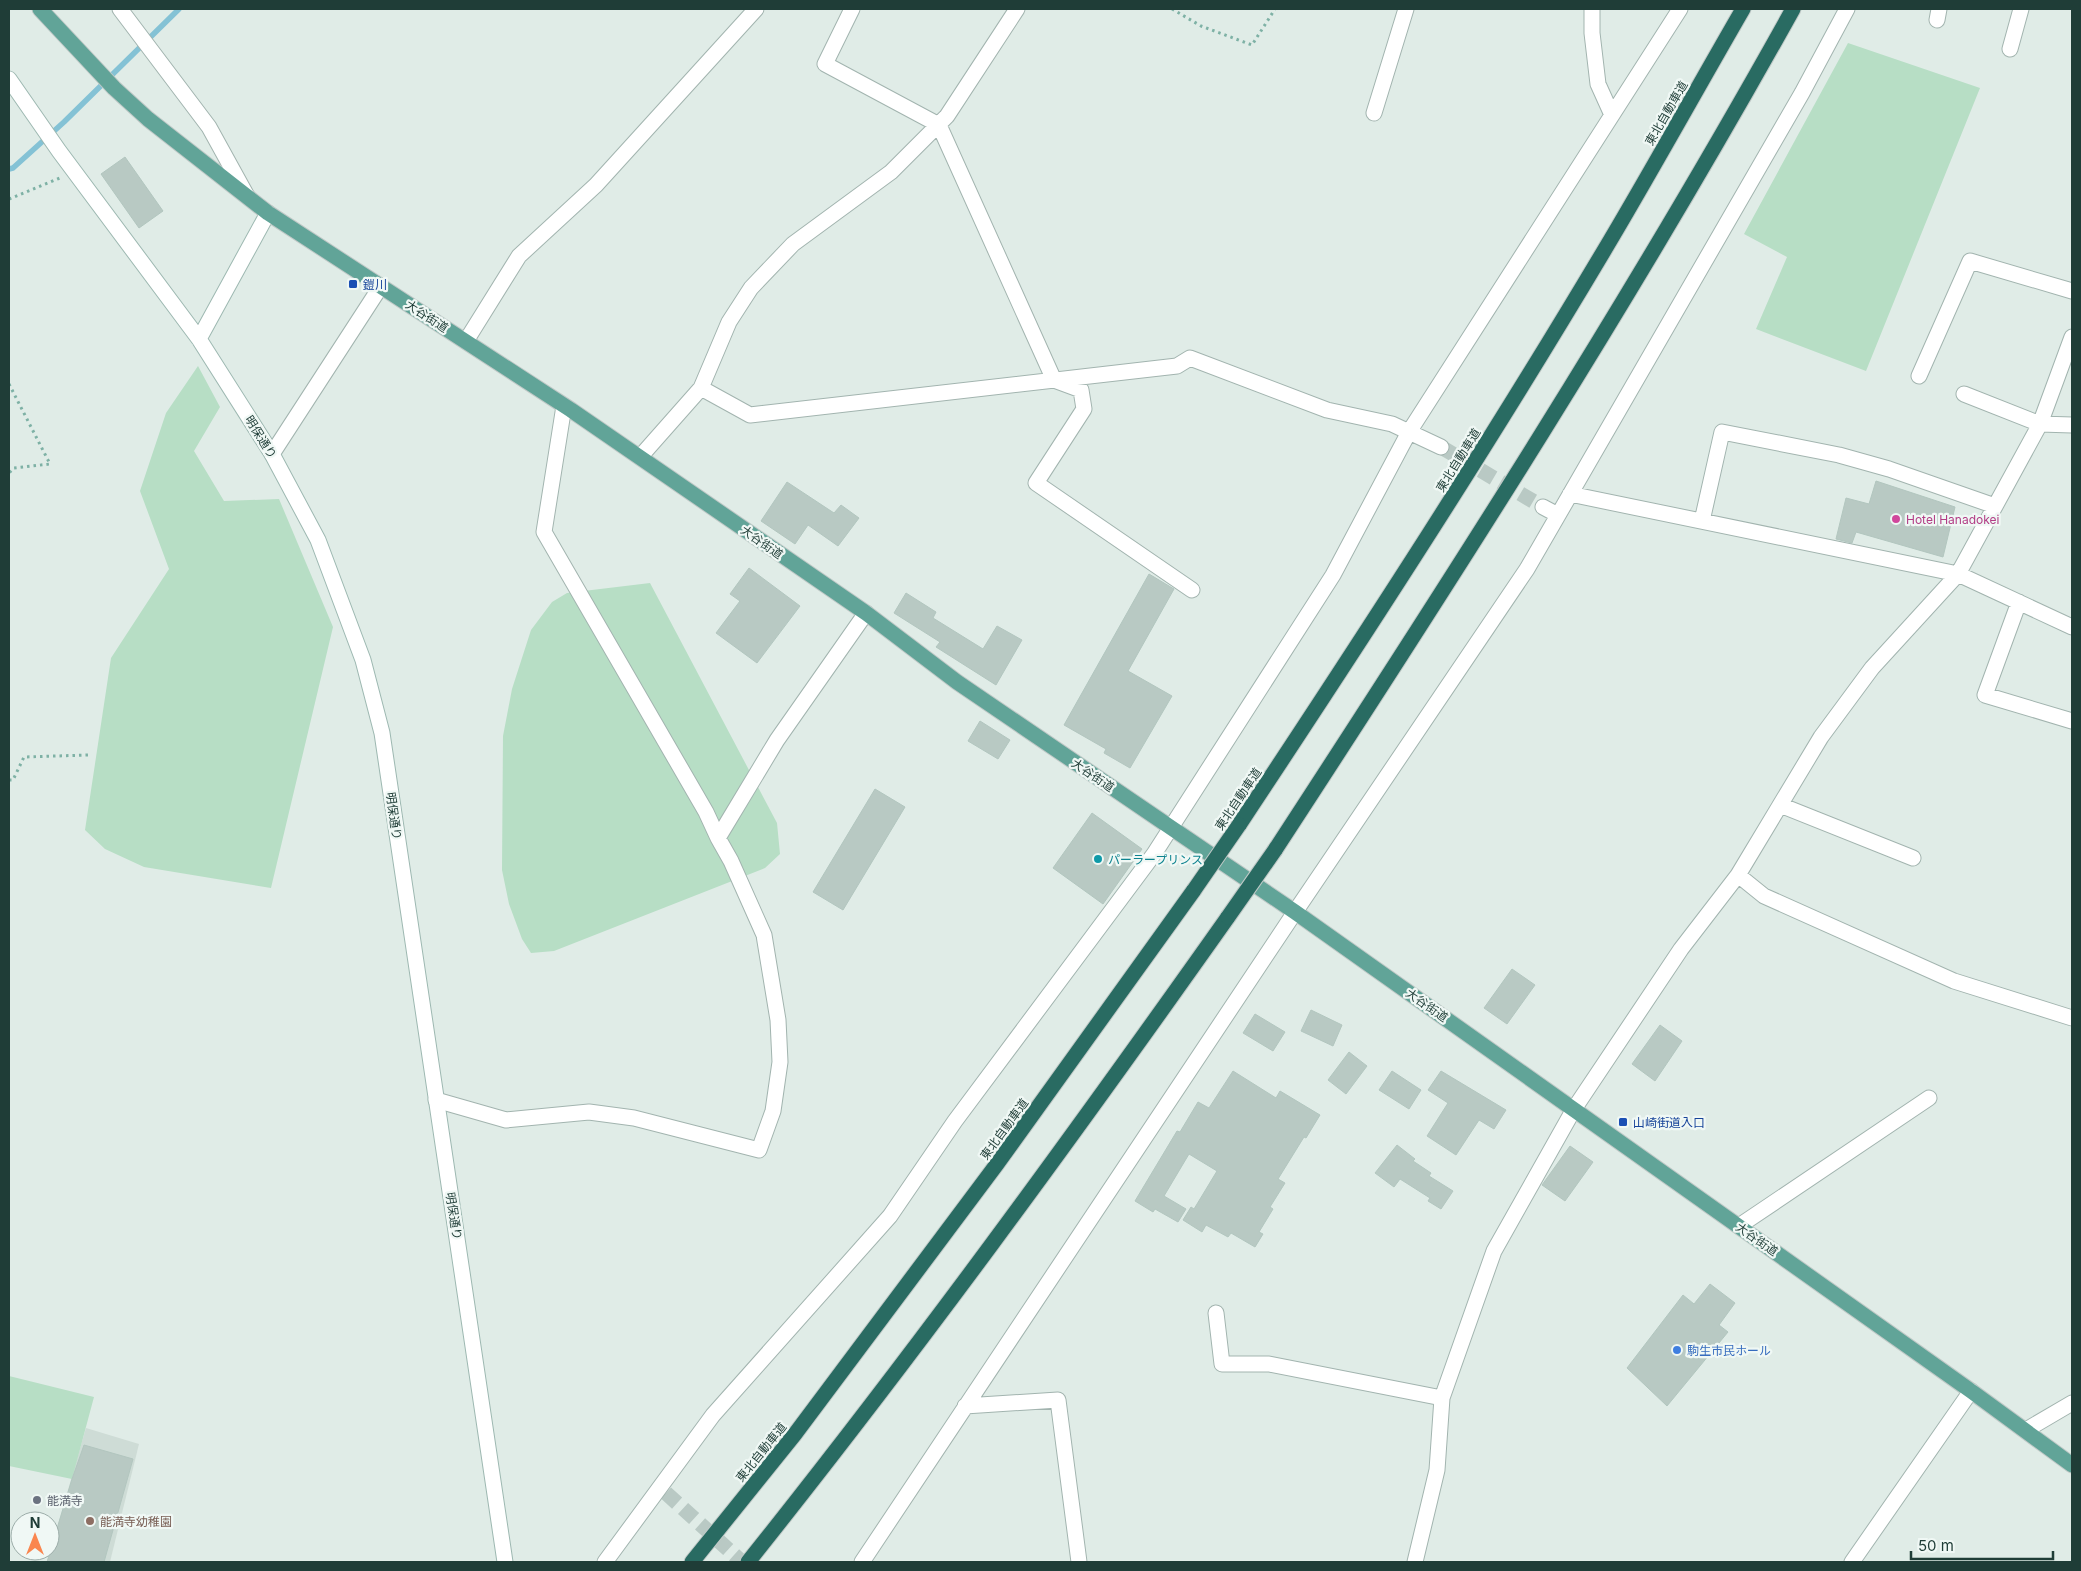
<svg xmlns="http://www.w3.org/2000/svg" width="2081" height="1571" viewBox="0 0 2081 1571" font-family="Inter,'Noto Sans JP',sans-serif">
<rect width="100%" height="100%" fill="#e0ece7"/>
<!-- built -->
<path fill="#cedcd6" d="M86,1428L139,1444L110,1562H47Z"/>
<!-- green -->
<path fill="#b7dec5" d="M1848,43L1980,88L1866,371L1756,329L1787,257L1744,234Z
M198,366L220,407L194,451L224,501L279,499L333,627L271,888L144,867L105,849L85,830L111,658L169,569L140,491L166,413Z
M650,583L777,823L780,854L765,868L554,951L531,953L522,939L509,904L502,870L503,736L512,689L531,630L552,602L567,593Z
M9,1376L94,1397L72,1479L9,1466Z"/>
<g fill="none" stroke-linecap="round" stroke-linejoin="round">
<!-- stream -->
<path stroke="#84c2d5" stroke-width="5.5" d="M9,169L13,168L64,122L179,9"/>
</g>
<!-- building -->
<path fill="#b8c9c3" stroke="#b2c6bf" d="M125,157L163,211L139,228L101,174Z
M1876,481L1955,507L1943,557L1856,532L1852,543L1836,539L1846,498L1869,504Z
M787,482L834,513L841,505L859,518L838,546L808,525L795,544L761,521Z
M749,568L800,606L757,663L716,633L740,601L730,594Z
M1149,574L1174,589L1128,671L1172,696L1130,768L1104,753L1106,749L1064,725Z
M906,593L936,612L933,618L983,649L997,626L1022,640L996,685L936,647L940,642L894,613Z
M980,721L1010,740L998,759L968,741Z
M875,789L905,807L843,910L813,892Z
M1092,813L1142,849L1103,904L1053,868Z
M1512,969L1535,985L1507,1024L1484,1008Z
M1311,1010L1342,1025L1333,1046L1301,1031Z
M1255,1014L1285,1032L1273,1051L1243,1033Z
M1660,1025L1682,1041L1655,1081L1632,1064Z
M1349,1052L1367,1066L1346,1094L1328,1080Z
M1233,1071L1276,1098L1280,1091L1320,1115L1306,1138L1304,1137L1278,1179L1285,1183L1270,1207L1273,1209L1259,1232L1263,1234L1255,1247L1231,1233L1228,1237L1206,1225L1202,1232L1183,1220L1191,1207L1194,1209L1217,1171L1189,1154L1164,1196L1186,1209L1178,1222L1155,1209L1153,1212L1135,1201L1177,1131L1180,1132L1198,1102L1209,1108Z
M1392,1071L1421,1090L1409,1109L1379,1090Z
M1441,1071L1506,1110L1494,1129L1479,1120L1456,1155L1427,1136L1448,1103L1428,1090Z
M1397,1145L1415,1159L1413,1161L1431,1173L1429,1176L1453,1191L1441,1209L1428,1201L1430,1198L1400,1179L1394,1187L1375,1173Z
M1570,1146L1593,1162L1565,1201L1542,1185Z
M1710,1284L1735,1303L1719,1325L1728,1332L1667,1406L1627,1368L1683,1295L1694,1304Z
M84,1445L133,1459L104,1562H47L72,1479Z"/>
<g fill="none" stroke-linecap="round" stroke-linejoin="round">
<!-- street-tunnel -->
<path stroke="#b9c9c4" stroke-width="15" stroke-dasharray="15 8" stroke-linecap="butt" d="M1441,447L1543,507
M666,1493L742,1562"/>
<!-- street casing -->
<g stroke="#a2b4af" stroke-width="17">
<path id="street" d="M120,9L209,127L247,196
M852,9L825,64L939,125L1054,380L1081,390L1084,409L1036,483L1192,590
M1592,9V33L1598,84L1612,115
M1937,20L1939,9
M2010,49L2021,9
M1374,113L1406,9
M466,341L519,256L596,185L756,9
M1919,376L1970,261L2072,291
M701,388L750,415L1177,366L1190,358L1327,410L1392,424L1441,447
M1964,394L2040,424L2072,425
M564,406L544,532L706,812L718,838
M272,454L381,286
M640,457L701,388L729,322L751,288L793,244L891,172L947,116L1017,9
M1570,494L1958,574L2072,627
M1543,507L1558,515
M1702,521L1722,432L1839,455L1889,469L1995,506
M2019,602L1985,695L2072,721
M1780,805L1913,858
M1738,875L1764,896L1954,981L2072,1018
M436,1100L506,1120L589,1112L634,1118L759,1150L773,1111L780,1062L778,1020L764,935L731,861L718,838L777,740L866,613
M1739,1226L1929,1098
M1216,1313L1222,1364H1269L1442,1398
M965,1406L1058,1400L1079,1562
M2026,1430L2072,1403
M605,1562L713,1415L890,1216L955,1121L1154,854L1333,575L1409,432L1680,9
M862,1562L1295,912L1527,569L1802,93L1847,9
M1415,1562L1437,1470L1442,1398L1494,1251L1574,1109L1681,949L1738,875L1821,737L1872,668L1958,574L2040,424L2072,337
M1852,1562L1971,1391"/>
</g>
<!-- secondary casing -->
<g stroke="#9db8b1" stroke-width="17">
<path id="secondary" d="M9,79L59,151L199,339L272,454L318,540L363,660L382,733L505,1562
M199,339L268,213"/>
</g>
<!-- primary casing -->
<g stroke="#c0c9c7" stroke-width="17">
<path id="primary" d="M40,9L114,88L148,119L268,213L571,410L866,613L957,682L1295,912L1971,1391L2072,1465"/>
</g>
<!-- highway casing -->
<g stroke="#c0c9c7" stroke-width="17">
<path id="highway" d="M1239,825C1367,632 1493,438 1611,239C1656,163 1699,85 1743,9
M1275,850C1455,574 1633,297 1793,9
M692,1562L795,1434L997,1164L1194,890
M748,1562C915,1353 1073,1136 1228,917"/>
</g>
<!-- path -->
<path stroke="#7eb1a5" stroke-width="3" stroke-dasharray="2.5 4" stroke-linecap="butt" d="M1172,9L1201,26L1252,45L1275,9
M9,199L60,178
M9,384L50,464L14,468L9,473
M9,780H13L24,757L88,755"/>
<!-- street -->
<use href="#street" stroke="#fff" stroke-width="15"/>
<!-- secondary -->
<use href="#secondary" stroke="#fff" stroke-width="15"/>
<!-- primary -->
<use href="#primary" stroke="#61a498" stroke-width="15"/>
<!-- highway -->
<use href="#highway" stroke="#296b62" stroke-width="15"/>
<!-- highway-bridge casing -->
<g stroke="#c0c9c7" stroke-width="17" stroke-linecap="butt">
<path id="highway-bridge" d="M1194,890L1239,825
M1228,917L1275,850"/>
</g>
<!-- highway-bridge -->
<use href="#highway-bridge" stroke="#296b62" stroke-width="15"/>
</g>
<!-- markers -->
<g fill="#1a4fb4" stroke="#f0f8f5" stroke-width="2">
<rect x="348" y="279" width="10" height="10" rx="2.5"/>
<rect x="1618" y="1117" width="10" height="10" rx="2.5"/>
</g>
<circle fill="#d1479c" stroke="#f0f8f5" stroke-width="2" cx="1896" cy="519" r="5"/>
<circle fill="#0f9aa8" stroke="#f0f8f5" stroke-width="2" cx="1098" cy="859" r="5"/>
<circle fill="#3f7fe0" stroke="#f0f8f5" stroke-width="2" cx="1677" cy="1350" r="5"/>
<circle fill="#6b7280" stroke="#f0f8f5" stroke-width="2" cx="37" cy="1500" r="5"/>
<circle fill="#8d6e63" stroke="#f0f8f5" stroke-width="2" cx="90" cy="1521" r="5"/>
<g text-anchor="middle" dominant-baseline="central" stroke-width="4.5" stroke-linejoin="round" paint-order="stroke">
<!-- street labels -->
<g font-size="12" fill="#1f3d37" stroke="#f0f8f5">
<text transform="translate(1666 113) rotate(-60)">東北自動車道</text>
<text transform="translate(427 316) rotate(33)">大谷街道</text>
<text transform="translate(261 437) rotate(58)">明保通り</text>
<text transform="translate(1458 460) rotate(-58)">東北自動車道</text>
<text transform="translate(762 542) rotate(35)">大谷街道</text>
<text transform="translate(1093 775) rotate(34)">大谷街道</text>
<text transform="translate(1238 799) rotate(-56)">東北自動車道</text>
<text transform="translate(394 816) rotate(82)">明保通り</text>
<text transform="translate(1427 1005) rotate(35)">大谷街道</text>
<text transform="translate(1004 1129) rotate(-54)">東北自動車道</text>
<text transform="translate(454 1216) rotate(81)">明保通り</text>
<text transform="translate(1757 1239) rotate(35)">大谷街道</text>
<text transform="translate(761 1452) rotate(-51)">東北自動車道</text>
</g>
<!-- transit labels -->
<g font-size="12" fill="#164399" stroke="#f0f8f5" text-anchor="start">
<text x="363" y="284">鎧川</text>
<text x="1633" y="1122">山崎街道入口</text>
</g>
<!-- hotel labels -->
<g font-size="12" fill="#b23c85" stroke="#f0f8f5" text-anchor="start">
<text x="1906" y="519">Hotel Hanadokei</text>
</g>
<!-- culture labels -->
<g font-size="12" fill="#0d838f" stroke="#f0f8f5" text-anchor="start">
<text x="1108" y="859">パーラープリンス</text>
</g>
<!-- shop labels -->
<g font-size="12" fill="#366cbe" stroke="#f0f8f5" text-anchor="start">
<text x="1687" y="1350">駒生市民ホール</text>
</g>
<!-- worship labels -->
<g font-size="12" fill="#5b616d" stroke="#f0f8f5" text-anchor="start">
<text x="47" y="1500">能満寺</text>
</g>
<!-- education labels -->
<g font-size="12" fill="#785e54" stroke="#f0f8f5" text-anchor="start">
<text x="100" y="1521">能満寺幼稚園</text>
</g>
</g>
<!-- border -->
<rect width="2081" height="1571" fill="none" stroke="#1f3d37" stroke-width="20"/>
<!-- north arrow -->
<g transform="translate(35 1536)"><circle r="24" fill="#f0f8f5" stroke="#9cada9"/>
<path d="M0-4L9 19L0 12L-9 19Z" fill="#fa864f"/>
<text y="-8" font-size="14" font-weight="bold" text-anchor="middle" fill="#1f3d37">N</text>
</g>
<!-- scale -->
<path d="M1911 1551v8h142v-8" fill="none" stroke="#1f3d37" stroke-width="2.5"/>
<text x="1918" y="1551" font-size="15" fill="#1f3d37" stroke="#f0f8f5" stroke-width="4" paint-order="stroke">50 m</text>
</svg>
